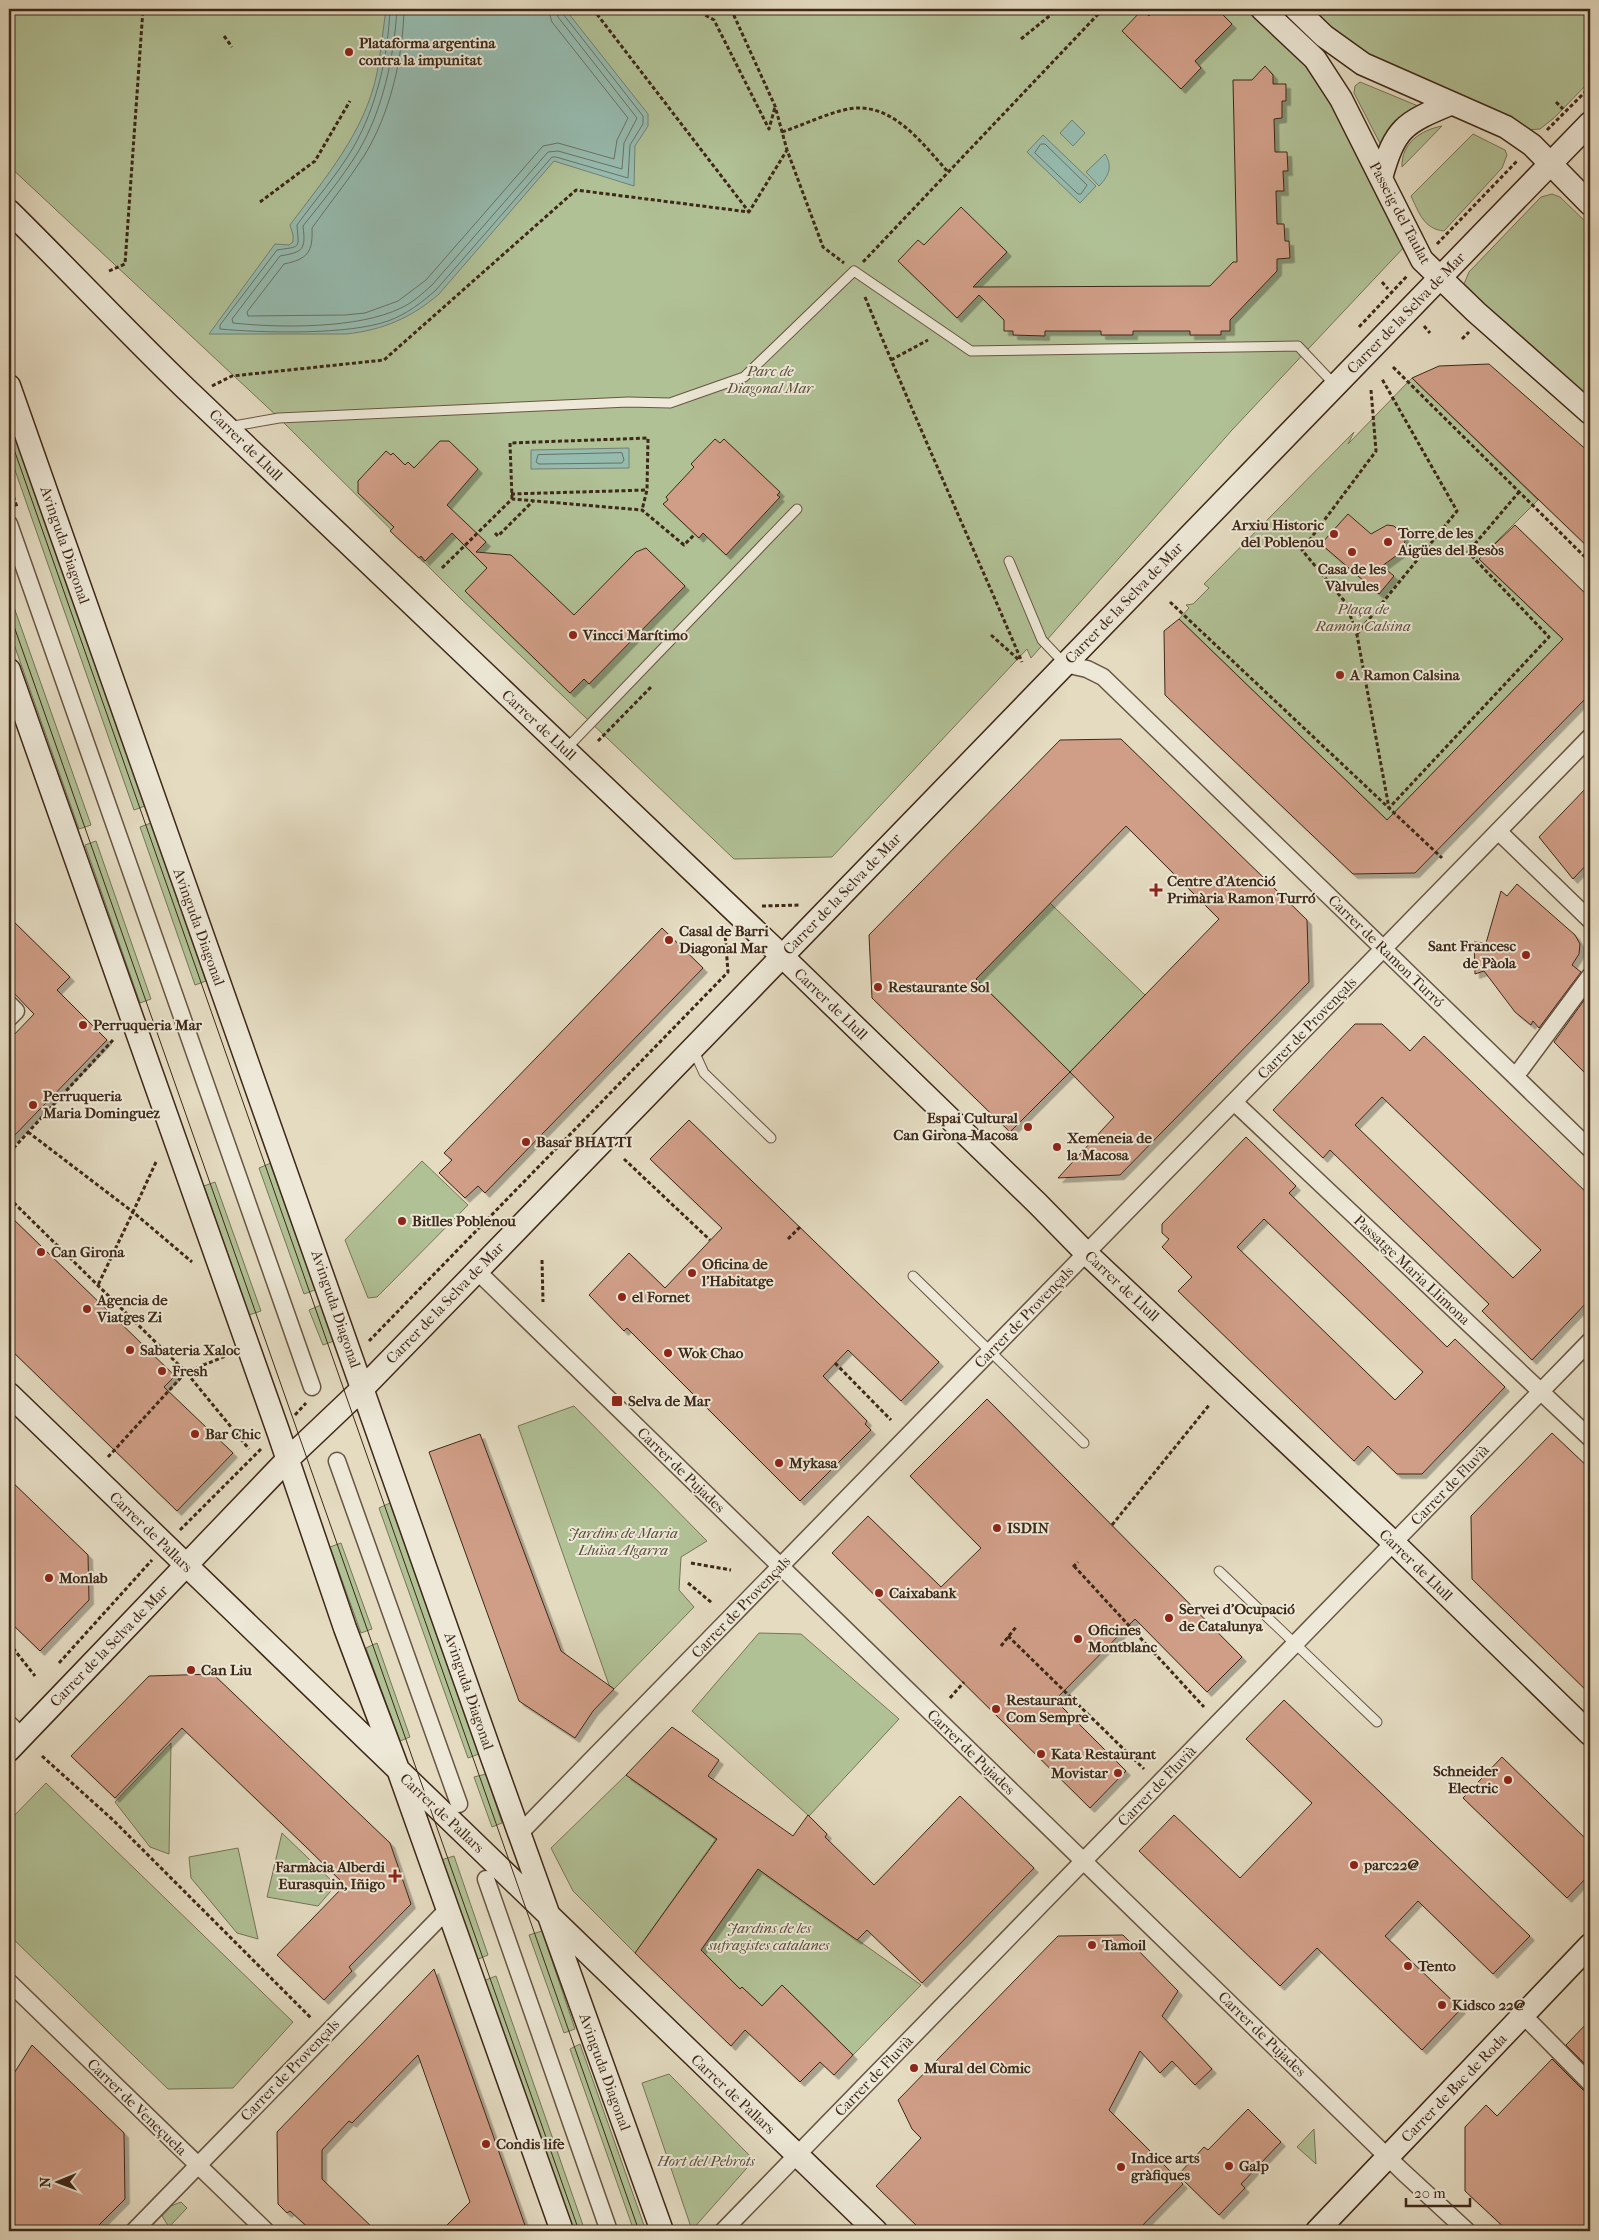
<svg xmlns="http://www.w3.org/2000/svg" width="1599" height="2240" viewBox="0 0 1599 2240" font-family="'IM FELL French Canon',serif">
<defs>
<filter id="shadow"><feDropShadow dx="4.5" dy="4.5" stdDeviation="0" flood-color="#0004"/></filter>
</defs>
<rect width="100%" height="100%" fill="#e4dbc1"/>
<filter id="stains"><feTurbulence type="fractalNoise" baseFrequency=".004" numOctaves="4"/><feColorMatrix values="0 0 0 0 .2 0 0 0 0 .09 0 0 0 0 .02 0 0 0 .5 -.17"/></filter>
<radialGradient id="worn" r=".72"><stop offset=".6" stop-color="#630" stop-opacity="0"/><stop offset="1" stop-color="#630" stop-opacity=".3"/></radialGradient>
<!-- green -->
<path fill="#b1c196" stroke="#787457" d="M9,9H1250L1333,95L1407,244L1232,430L1031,658L1027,649L832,857L734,859L459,597L279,418L9,166Z
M1305,9H1590V81L1554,118L1540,129L1526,130L1366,61Z
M1360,82L1423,108L1383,149L1354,93L1355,86Z
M1442,126L1402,167C1401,143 1421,130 1442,126Z
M1473,134L1505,150L1507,155L1502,168L1444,231C1424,229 1419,213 1411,196Z
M1552,194L1560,197L1590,226V402L1467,291L1464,284L1469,272L1541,197Z
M1412,378L1538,500L1479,559L1563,639L1387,820L1179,619L1189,608L1186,605L1193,604L1209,588L1204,584L1354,432L1348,444Z
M9,416L145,806L134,810L9,453Z
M9,593L91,825L79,829L9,630Z
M151,823L206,981L195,985L140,827Z
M96,841L151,999L140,1003L85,845Z
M1050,903L1145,995L1070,1072L976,979Z
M422,1161L468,1205L377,1297L368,1298L345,1240Z
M271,1163L315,1290L304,1294L259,1168Z
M215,1182L261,1311L249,1315L204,1186Z
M321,1305L334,1341L323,1345L309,1310Z
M574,1406L707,1541L681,1557L679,1590L694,1607L614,1689L609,1685L518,1426Z
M390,1503L479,1754L468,1758L379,1508Z
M341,1543L372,1629L361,1633L330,1547Z
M759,1633L801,1634L899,1719L809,1816L692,1711Z
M377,1643L410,1737L400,1741L366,1648Z
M171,1743L169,1854L150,1847L115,1802Z
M486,1774L502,1823L492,1827L474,1777Z
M626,1775L716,1839L635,1953L573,1891L551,1848Z
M46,1783L293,2022L233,2088L168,2089L9,1935V1821Z
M282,1833L336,1885L318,1906L267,1897Z
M238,1848L258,1939L237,1933L191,1878L189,1857Z
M454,1856L488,1955L476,1960L441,1860Z
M758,1869L921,1985L853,2055L782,1985L762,2006L742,1987L740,1989L708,1957H696Z
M542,1931L575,2029L564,2033L529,1935Z
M496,1976L585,2231H571L483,1981Z
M580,2044L646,2231H634L570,2049Z
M669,2074L754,2160L692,2230L642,2083Z
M1314,2129L1316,2164L1297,2147Z
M181,2202L187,2208L169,2227L162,2216L171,2206Z"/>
<!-- water -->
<path fill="#96bbaf" stroke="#738073" d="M386,9H565L648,114V126L635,146L634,186L554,161L439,294C411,318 383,330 346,334H209L275,244L289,245L293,242V235L290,225C325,178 365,132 377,73C381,52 383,30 386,9Z
M1072,120L1085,133L1073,146L1060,133Z
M1043,135L1096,186L1080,203L1027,152Z
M1105,154C1113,166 1109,176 1099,186L1086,172Z
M629,448V468L531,469V450Z"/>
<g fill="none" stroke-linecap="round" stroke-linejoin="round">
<!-- shore -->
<path stroke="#6a7264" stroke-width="1" d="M390,9C388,56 377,106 353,148C337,175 315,200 297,225C299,250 301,246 277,250L220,325V329C262,333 349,335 388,321C407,314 421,303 436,290L552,157H556L628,178L630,145L643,124V116L563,14L562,9
M397,9C394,57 383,110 358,152C342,178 322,202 303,226C306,250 303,252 280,256L232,319L233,323C280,328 358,329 401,308C412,303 422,294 432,285L548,152L558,151L622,169L624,143L637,118L558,17L556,9
M404,9C403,58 390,114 364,156C348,181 329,204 312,228C313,252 308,259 284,264L247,312L248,316L345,315L365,313L398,301L426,280L543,146L558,143L614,159L617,140L628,118L552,22L548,9
M1041,144H1045L1087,185L1081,194H1078L1035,153Z
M622,453L624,460L622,463L539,464L536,462L538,455Z"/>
</g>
<!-- building -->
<path fill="#d09e87" stroke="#3e2818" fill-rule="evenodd" filter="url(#shadow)" d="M1156,9H1217L1232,24L1195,61L1201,68L1181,89L1122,31L1142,10L1149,16Z
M1265,66L1273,75V84H1286V101H1282V118L1274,119L1275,152H1287L1288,171H1283L1284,191H1276L1277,224H1284L1285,241H1289L1290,258L1277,259V271L1230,320V331H1221V335H1190V331H1133V335H1101V331H1045V336L1013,335V331H1004V320L979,295L957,318L898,261L918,240L924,245L961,207L1007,252L973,287L1210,286L1233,262H1237L1233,80H1252Z
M1489,364L1590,453V549L1412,378L1439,366Z
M715,439L720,443L724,439L780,492L777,495L780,497L726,555L703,533L699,538L663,504L668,500L666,497L694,467L691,464Z
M440,441H449L478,469L447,505L486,542L476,552L511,555L574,615L636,552L646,548L685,586L589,684L584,679L570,693L465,591L487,568L452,533L425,561L421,556L419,558L390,531L394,527L358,493V481L386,451L391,455L393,453L405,465L408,462L414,468Z
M1348,514L1371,534L1387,525L1394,526L1403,535L1405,541L1400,553L1382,566L1394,576L1379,594L1321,544Z
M1515,525L1590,598V694L1415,873L1353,874L1165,695L1164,631L1179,619L1387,820L1563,639L1479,559Z
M1121,739L1307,920L1309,982L1120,1175L1058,1178L1114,1117L1070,1072L1010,1132L872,998L869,935L1060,740ZM1126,826L1219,919L1070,1072L976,979Z
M1590,784V861L1573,879L1539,837Z
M1517,884L1575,935L1580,944L1579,954L1572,965L1581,972L1539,1028L1533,1021L1531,1025L1515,1012L1484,971L1475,974L1474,942L1486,943L1501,891L1507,896Z
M9,917L70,977L57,990L107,1040L9,1141V1040L34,1014L9,988Z
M662,928L703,968L485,1193L478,1186L465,1198L439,1173L452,1160L444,1153Z
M1590,992V1078L1554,1042Z
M1355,1024H1382L1410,1051L1424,1036L1590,1196V1299L1532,1360L1482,1311L1489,1304L1330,1150L1323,1158L1273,1110ZM1382,1097L1541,1250L1513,1278L1355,1125Z
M689,1120L939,1362L901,1401L848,1350L823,1376L867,1421L865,1424L871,1430L800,1501L627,1328L624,1331L589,1295L629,1253L665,1288L722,1228L650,1159Z
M1246,1137L1296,1186L1289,1193L1447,1347L1455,1339L1505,1387L1422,1474H1397L1368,1446L1354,1461L1178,1291L1192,1277L1162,1247L1169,1239L1162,1233V1224ZM1264,1219L1423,1372L1395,1400L1237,1247Z
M9,1215L175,1376L164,1387L233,1453L177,1511L9,1348Z
M987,1399L1242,1657L1207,1692L1135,1619L1055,1700L1126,1771L1090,1808L832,1553L868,1516L941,1587L981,1548L910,1476Z
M1552,1433L1590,1469V1694L1472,1579L1471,1516Z
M480,1434L561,1651L614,1689L593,1711L575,1738L519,1701L429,1452Z
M9,1479L88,1555L89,1600L40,1651L9,1621Z
M213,1674L390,1843L411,1904L349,1967L352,1971L324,2000L277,1955L345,1885L303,1844L182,1728L115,1798L71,1756L149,1676Z
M1284,1700L1530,1936L1493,1974L1418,1901L1385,1936L1461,2009L1422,2050L1317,1948L1280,1986L1139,1851L1174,1815L1240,1878L1312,1803L1246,1739Z
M672,1727L719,1760L708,1776L793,1836L808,1815L827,1834L825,1837L874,1885L960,1796L1034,1868L922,1983L867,1930L857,1940L758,1869L701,1950L740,1989L742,1987L762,2006L782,1985L853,2055L834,2075L820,2062L800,2082L745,2030L731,2046L635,1953L717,1839L626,1775Z
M1502,1757L1590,1843V1874L1567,1898L1463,1798Z
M1123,1935L1178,1991L1162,2016L1212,2069L1195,2085L1172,2061L1160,2073L1140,2051L1109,2110L1183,2184L1137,2231H922L876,2186L921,2138L912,2129L898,2100L1058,1936Z
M434,1969L527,2231H441L470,2202L418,2055L352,2123L349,2121L322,2150V2179L376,2231H312L290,2211L287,2213L278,2204L277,2132Z
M1590,2020V2069L1566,2045Z
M32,2045L124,2133L125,2199L93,2231H9V2081Z
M1552,2059L1583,2090L1590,2093V2231H1508L1465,2191V2127L1486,2105L1497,2116Z
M1248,2109L1281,2142L1241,2184L1245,2188L1219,2215L1178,2175L1204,2147L1208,2150Z"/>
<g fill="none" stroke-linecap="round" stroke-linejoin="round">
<!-- lane casing -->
<g stroke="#685542" stroke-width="11">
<path id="lane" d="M228,427L279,418L628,402L670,403L744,377L854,271L971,351L1298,346L1335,385
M1009,561L1042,640L1065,664
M566,749L797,509
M693,1049L704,1073L771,1138
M913,1276L1084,1443
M1219,1571L1377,1722"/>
</g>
<!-- street casing -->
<g stroke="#685542" stroke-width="19">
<path id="street" d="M9,524L312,1387
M1065,664L1087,669L1103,677L1590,1149
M1498,831L1590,920
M9,1004L16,1011L9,1018
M1515,1075L1521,1069L1590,976
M1234,1102L1590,1438
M477,1271L1402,2171L1467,2231
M337,1461L459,1804
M9,1724L22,1737
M520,1833L1590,737
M486,1879L609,2231
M9,1982L266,2231
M1524,2016L1590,2083
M134,2231L447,1910
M723,2231L1590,1341"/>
</g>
<!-- secondary casing -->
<g stroke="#3e2818" stroke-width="25">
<path id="secondary" d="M1262,9L1315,59L1341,99L1422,260L1476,312L1590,413
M1296,9L1324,36L1363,64L1506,127L1532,145L1590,204
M1381,178C1395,128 1404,123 1450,104
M9,211C68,269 125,330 185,388L782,956L1038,1204L1086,1253L1394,1543L1590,1734
M9,386L493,1760L662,2231
M9,670L278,1431L345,1628L399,1772L562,2231
M9,1394L876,2231
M9,1750L287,1460L364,1387L477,1271L1590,123
M1317,2231L1590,1945"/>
</g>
<!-- path -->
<path stroke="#3e2818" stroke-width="3" stroke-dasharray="4 2.5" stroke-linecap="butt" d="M593,9L749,212
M694,9L714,20L769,129L775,107
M731,9L775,106L787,150L823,247L844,263
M224,36L232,47
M1021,39L1058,9
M1556,102L1563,109
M1547,130L1590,87
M782,132C803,125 823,115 844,110C890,98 922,143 948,172
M260,202L315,161L350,101
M1437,244L1518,160
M863,262L1103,9
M109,271L125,264L143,9
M1382,282L1388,289
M865,297C915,419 970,540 1022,662
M1424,326L1430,333
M1359,327L1407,276
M1462,339L1469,332
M891,360L928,340
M1393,367L1590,562
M212,386L232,376L384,360L576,190L749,212L787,150
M1371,390L1376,451L1302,550L1346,603L1357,635L1389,808L1549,637L1468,552L1519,492
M9,484L17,507
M511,494L647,490
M512,499L510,443L648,438L647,490L642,510
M495,533L498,536L533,501
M442,568L512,499L642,510L684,545L695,534
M1170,602L1442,858
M1357,634L1457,511L1382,379
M991,635L1019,660
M598,741L652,686
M762,906L800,905
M28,1132L133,1212L98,1285
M9,1153L113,1040
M624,1159L710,1240
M156,1162L133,1212L192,1262
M9,1198L186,1372L226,1356
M788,1239L800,1227
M542,1260L543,1302
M369,1341L728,972L725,933
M835,1363L891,1420
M295,1415L306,1403
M108,1457L186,1372L249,1449
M1112,1525L1210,1404
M180,1530L262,1448
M691,1563L731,1570
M1074,1566L1204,1707
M1073,1567L1078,1562
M688,1583L712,1603
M1008,1636L1144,1769
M9,1643L35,1676
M1001,1646L1016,1627
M59,1663L152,1560
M950,1698L964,1682
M42,1756L113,1820L311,2018"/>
<!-- lane -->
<use href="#lane" stroke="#ede8d7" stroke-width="9"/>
<!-- street -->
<use href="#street" stroke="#ede8d7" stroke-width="16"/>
<!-- secondary -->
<use href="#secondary" stroke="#ede8d7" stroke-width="22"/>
<!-- tram -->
<path stroke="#3e2818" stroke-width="1" d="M9,435L639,2231
M9,612L579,2231"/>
</g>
<!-- markers -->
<g fill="#8f2418" stroke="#ede8d7" stroke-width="2">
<circle cx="349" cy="52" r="5"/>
<circle cx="1334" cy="534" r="5"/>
<circle cx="1388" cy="542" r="5"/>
<circle cx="1352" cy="552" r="5"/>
<circle cx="573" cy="635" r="5"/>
<circle cx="1340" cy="675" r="5"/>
<path d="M1153.5 882.5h5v5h5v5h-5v5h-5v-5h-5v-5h5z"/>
<circle cx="669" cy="940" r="5"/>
<circle cx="1526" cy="955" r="5"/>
<circle cx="878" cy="987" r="5"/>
<circle cx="83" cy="1025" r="5"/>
<circle cx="33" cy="1105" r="5"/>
<circle cx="1028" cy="1127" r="5"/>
<circle cx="526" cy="1142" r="5"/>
<circle cx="1057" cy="1147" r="5"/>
<circle cx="402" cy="1221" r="5"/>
<circle cx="41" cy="1252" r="5"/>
<circle cx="692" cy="1273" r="5"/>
<circle cx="622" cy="1297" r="5"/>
<circle cx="87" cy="1309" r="5"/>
<circle cx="130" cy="1350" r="5"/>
<circle cx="668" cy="1353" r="5"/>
<circle cx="162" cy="1371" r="5"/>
<rect x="611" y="1395" width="12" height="12" rx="2.5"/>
<circle cx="195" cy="1434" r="5"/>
<circle cx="779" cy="1463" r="5"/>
<circle cx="997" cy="1528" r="5"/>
<circle cx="49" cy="1578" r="5"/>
<circle cx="879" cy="1593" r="5"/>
<circle cx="1169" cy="1618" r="5"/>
<circle cx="1078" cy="1639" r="5"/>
<circle cx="191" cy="1670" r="5"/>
<circle cx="996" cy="1709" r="5"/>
<circle cx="1041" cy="1754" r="5"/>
<circle cx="1118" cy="1773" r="5"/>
<circle cx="1508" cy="1780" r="5"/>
<circle cx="1354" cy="1865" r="5"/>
<path d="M392.5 1868.5h5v5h5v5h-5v5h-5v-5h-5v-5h5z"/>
<circle cx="1092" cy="1945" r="5"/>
<circle cx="1408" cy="1966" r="5"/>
<circle cx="1442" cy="2005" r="5"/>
<circle cx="914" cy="2068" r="5"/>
<circle cx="486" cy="2144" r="5"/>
<circle cx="1229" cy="2166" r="5"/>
<circle cx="1121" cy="2167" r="5"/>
</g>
<g text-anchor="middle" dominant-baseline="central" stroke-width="4" stroke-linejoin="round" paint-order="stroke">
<!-- poi labels -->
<g font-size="15" font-weight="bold" fill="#3e2818" stroke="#ede8d7" text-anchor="start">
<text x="359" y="43">Plataforma argentina<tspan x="359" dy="17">contra la impunitat</tspan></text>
<text x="1324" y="525" text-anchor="end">Arxiu Historic<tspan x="1324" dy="17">del Poblenou</tspan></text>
<text x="1398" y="533">Torre de les<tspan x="1398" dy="17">Aigües del Besòs</tspan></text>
<text x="1352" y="569" text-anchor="middle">Casa de les<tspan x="1352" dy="17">Vàlvules</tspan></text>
<text x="583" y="635">Vincci Marítimo</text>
<text x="1350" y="675">A Ramon Calsina</text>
<text x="1167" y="881">Centre d'Atenció<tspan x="1167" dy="17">Primària Ramon Turró</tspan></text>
<text x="679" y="931">Casal de Barri<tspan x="679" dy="17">Diagonal Mar</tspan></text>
<text x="1516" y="946" text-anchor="end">Sant Francesc<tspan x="1516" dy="17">de Pàola</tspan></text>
<text x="888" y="987">Restaurante Sol</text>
<text x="93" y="1025">Perruqueria Mar</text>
<text x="43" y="1096">Perruqueria<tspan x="43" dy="17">Maria Dominguez</tspan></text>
<text x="1018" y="1118" text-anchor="end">Espai Cultural<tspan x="1018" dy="17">Can Girona-Macosa</tspan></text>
<text x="1067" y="1138">Xemeneia de<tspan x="1067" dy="17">la Macosa</tspan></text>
<text x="536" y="1142">Basar BHATTI</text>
<text x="412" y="1221">Bitlles Poblenou</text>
<text x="51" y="1252">Can Girona</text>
<text x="702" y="1264">Oficina de<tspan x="702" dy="17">l'Habitatge</tspan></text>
<text x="632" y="1297">el Fornet</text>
<text x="97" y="1300">Agencia de<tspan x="97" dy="17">Viatges Zi</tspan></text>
<text x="140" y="1350">Sabateria Xaloc</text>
<text x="678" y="1353">Wok Chao</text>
<text x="172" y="1371">Fresh</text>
<text x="628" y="1401">Selva de Mar</text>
<text x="205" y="1434">Bar Chic</text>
<text x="789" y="1463">Mykasa</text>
<text x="1007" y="1528">ISDIN</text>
<text x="59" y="1578">Monlab</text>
<text x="889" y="1593">Caixabank</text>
<text x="1179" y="1609">Servei d'Ocupació<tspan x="1179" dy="17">de Catalunya</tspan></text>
<text x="1088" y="1630">Oficines<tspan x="1088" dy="17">Montblanc</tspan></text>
<text x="201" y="1670">Can Liu</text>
<text x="1006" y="1700">Restaurant<tspan x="1006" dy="17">Com Sempre</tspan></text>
<text x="1051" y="1754">Kata Restaurant</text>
<text x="1498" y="1771" text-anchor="end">Schneider<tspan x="1498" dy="17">Electric</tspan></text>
<text x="1108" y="1773" text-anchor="end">Movistar</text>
<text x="1364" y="1865">parc22@</text>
<text x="385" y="1867" text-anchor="end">Farmàcia Alberdi<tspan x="385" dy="17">Eurasquin, Iñigo</tspan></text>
<text x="1102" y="1945">Tamoil</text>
<text x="1418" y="1966">Tento</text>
<text x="1452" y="2005">Kidsco 22@</text>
<text x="924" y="2068">Mural del Còmic</text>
<text x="496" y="2144">Condis life</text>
<text x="1131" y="2158">Indice arts<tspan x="1131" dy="17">gràfiques</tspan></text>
<text x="1239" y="2166">Galp</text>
</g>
<!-- street labels -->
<g font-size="15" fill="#3e2818" stroke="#ede8d7">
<text transform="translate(1400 213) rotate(62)">Passeig del Taulat</text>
<text transform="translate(1406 313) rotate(-46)">Carrer de la Selva de Mar</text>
<text transform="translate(246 445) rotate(44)">Carrer de Llull</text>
<text transform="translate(65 545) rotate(71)">Avinguda Diagonal</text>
<text transform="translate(1124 603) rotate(-46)">Carrer de la Selva de Mar</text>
<text transform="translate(539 725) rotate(43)">Carrer de Llull</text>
<text transform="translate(842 894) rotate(-46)">Carrer de la Selva de Mar</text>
<text transform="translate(199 927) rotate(70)">Avinguda Diagonal</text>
<text transform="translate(1386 951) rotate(44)">Carrer de Ramon Turró</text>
<text transform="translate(831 1004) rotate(44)">Carrer de Llull</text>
<text transform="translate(1307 1028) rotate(-46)">Carrer de Provençals</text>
<text transform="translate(1412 1270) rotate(43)">Passatge Maria Llimona</text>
<text transform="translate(1122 1286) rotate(43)">Carrer de Llull</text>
<text transform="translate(445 1303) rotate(-46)">Carrer de la Selva de Mar</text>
<text transform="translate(336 1309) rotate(71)">Avinguda Diagonal</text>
<text transform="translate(1024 1317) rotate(-46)">Carrer de Provençals</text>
<text transform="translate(681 1470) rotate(44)">Carrer de Pujades</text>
<text transform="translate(1450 1485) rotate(-46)">Carrer de Fluvià</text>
<text transform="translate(151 1532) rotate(44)">Carrer de Pallars</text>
<text transform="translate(1416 1565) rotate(44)">Carrer de Llull</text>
<text transform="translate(741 1607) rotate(-46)">Carrer de Provençals</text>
<text transform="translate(109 1646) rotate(-46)">Carrer de la Selva de Mar</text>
<text transform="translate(469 1691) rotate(71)">Avinguda Diagonal</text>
<text transform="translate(971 1752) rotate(44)">Carrer de Pujades</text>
<text transform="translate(1157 1786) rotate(-46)">Carrer de Fluvià</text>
<text transform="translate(442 1813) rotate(43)">Carrer de Pallars</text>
<text transform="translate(1262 2034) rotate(44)">Carrer de Pujades</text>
<text transform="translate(290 2070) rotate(-46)">Carrer de Provençals</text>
<text transform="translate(605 2072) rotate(70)">Avinguda Diagonal</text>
<text transform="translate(874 2076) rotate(-46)">Carrer de Fluvià</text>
<text transform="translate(1454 2088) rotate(-46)">Carrer de Bac de Roda</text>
<text transform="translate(733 2094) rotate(43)">Carrer de Pallars</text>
<text transform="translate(137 2107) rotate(44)">Carrer de Veneçuela</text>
</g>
<!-- park labels -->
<g font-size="15" font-style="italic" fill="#5b4e38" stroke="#ede8d7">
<text x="770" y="371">Parc de<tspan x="770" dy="17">Diagonal Mar</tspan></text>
<text x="1363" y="609">Plaça de<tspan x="1363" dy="17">Ramon Calsina</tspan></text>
<text x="623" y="1533">Jardins de Maria<tspan x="623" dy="17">Lluïsa Algarra</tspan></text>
<text x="769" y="1928">Jardins de les<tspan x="769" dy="17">sufragistes catalanes</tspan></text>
<text x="706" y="2161">Hort del Pebrots</text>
</g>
</g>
<!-- margin -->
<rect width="1599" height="2240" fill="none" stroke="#e4dbc1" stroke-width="30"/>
<rect x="10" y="10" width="1579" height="2220" fill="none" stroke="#3e2818" stroke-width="2.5"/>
<rect x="15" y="15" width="1569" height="2210" fill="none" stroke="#3e2818"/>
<!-- north arrow -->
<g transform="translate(58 2182) rotate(269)" stroke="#ede8d7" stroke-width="4" paint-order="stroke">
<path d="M0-4L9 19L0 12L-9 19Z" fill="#3e2818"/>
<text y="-8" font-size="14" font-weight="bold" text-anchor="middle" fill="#3e2818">N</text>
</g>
<!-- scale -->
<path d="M1406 2198v8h64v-8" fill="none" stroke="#3e2818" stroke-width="2.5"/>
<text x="1414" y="2198" font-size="15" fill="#3e2818" stroke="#ede8d7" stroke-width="4" paint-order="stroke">20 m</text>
<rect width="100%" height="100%" filter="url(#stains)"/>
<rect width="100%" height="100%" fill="url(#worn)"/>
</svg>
